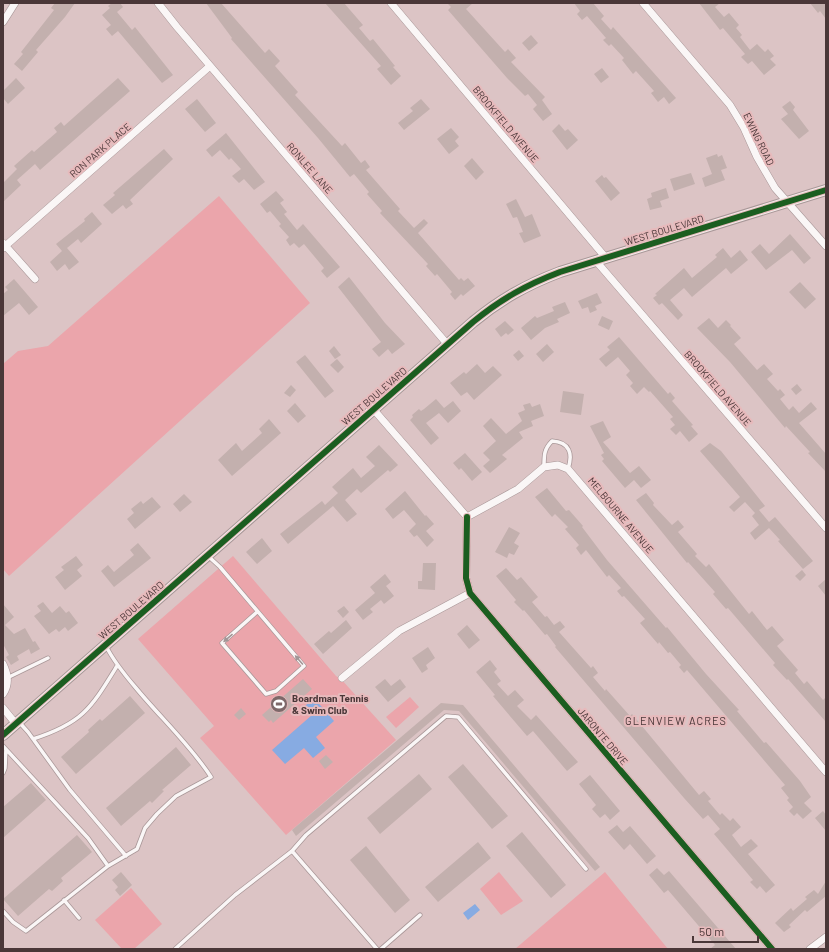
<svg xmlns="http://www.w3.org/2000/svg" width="829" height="952" viewBox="0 0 829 952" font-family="Barlow,sans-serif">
<rect width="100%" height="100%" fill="#dcc4c5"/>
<!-- green -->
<path fill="#eba5ab" d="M219,196L310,303L9,576L3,569V364L18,351L48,346Z
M233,556L336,676L341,679L396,740L286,835L200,738L214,726L138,639Z
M410,697L419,707L396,728L386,717Z
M499,872L523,901L501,915L480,889Z
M605,872L668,949H515Z
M131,888L162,924L134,949H122L95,920Z"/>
<!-- water -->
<path fill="#87abe2" d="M314,698L334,721L316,737L325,748L313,758L304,748L285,764L272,750L312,715L305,706Z
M475,904L480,910L468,920L463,913Z"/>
<!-- building -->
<path fill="#c3b0ae" d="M55,3H75L65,17L36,50L38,52L22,71L14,64L23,54L21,52L54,10L51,8Z
M112,3H120L123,7L117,12L132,30L135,27L173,75L162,83L118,31L112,36L106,29L111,25L102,15L110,8L108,6Z
M206,3H221L265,53L269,49L280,61L275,66L298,92L295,95L342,146L345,143L361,163L365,160L370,167L366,170L400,209L398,211L414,228L424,219L428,223L418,233L459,280L461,278L464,281L468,278L475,286L463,296L461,294L455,300L450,294L452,292L437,274L435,276L426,266L428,264L380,213L382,211L367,194L369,192L354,174L350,177L318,138L231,39L232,38Z
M325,3H344L363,25L359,28L370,41L373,39L395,66L393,67L401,76L391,85L377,69L381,66Z
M447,3H473L466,9L505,52L508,49L516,58L511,62L545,97L542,100L552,114L543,121L533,109L537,105L528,94L525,96L507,78L448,10L451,7Z
M574,3H593L604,16L601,19L611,30L613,27L676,98L669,104L664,97L658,102L651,93L654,91L636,71L633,74L622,60L624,58L611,44L609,46L603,40L606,38L587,16L582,20L577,14L580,11Z
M699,3H720L715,7L724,17L729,13L739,25L736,28L742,35L740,37L750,50L757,44L765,52L768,49L774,56L770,59L776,65L764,75L752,61L748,64L741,57L745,54L723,28L720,30Z
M810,3H826V19L820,11L818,13Z
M531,35L538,43L529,51L522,43Z
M602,68L609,77L601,83L594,74Z
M16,78L25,88L8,104L3,98V91Z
M118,78L130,91L40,170L35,164L17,180L21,185L3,202V183L17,169L14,166L32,150L34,152L57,132L54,128L61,122L64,126Z
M197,99L216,123L205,132L185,109Z
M421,99L430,109L404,130L398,123L413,111L410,108Z
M790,101L795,107L793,110L809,131L799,139L781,119L788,114L782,107Z
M559,124L565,131L568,129L578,140L567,150L552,131Z
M451,128L459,137L455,141L459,146L449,154L437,139Z
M226,133L265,182L254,190L244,179L239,183L232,176L241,169L231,158L229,160L220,150L212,157L206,150Z
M164,149L173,159L130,200L133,204L126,209L123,205L112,214L103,205L115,195L113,193Z
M717,154L718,157L722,155L727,168L721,170L725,180L705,187L702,178L712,174L706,158Z
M472,158L484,172L476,180L464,166Z
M691,173L695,184L674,191L670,179Z
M602,175L604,178L606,177L620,193L611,201L595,181Z
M666,188L669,198L660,201L662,207L650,210L647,199L652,197L651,193Z
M276,191L284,200L280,203L287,212L284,214L297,230L303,224L340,267L327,278L321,271L324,268L304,244L299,248L294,243L290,246L286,240L289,237L279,226L281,224L270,211L267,213L260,204Z
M516,199L525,217L532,214L541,236L524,243L519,233L523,232L517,217L513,218L506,204Z
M92,212L102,224L81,243L78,239L67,248L79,262L69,270L65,264L57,271L50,262L62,251L56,244L85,221L84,219Z
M790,234L811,258L804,264L792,250L766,270L751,252L760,244L769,254Z
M723,248L731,258L740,250L748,260L731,274L726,268L692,297L684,288L670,300L683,315L678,320L662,303L659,305L653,298L657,295L655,294L684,268L692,278L717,257L715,255Z
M349,277L385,323L405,344L392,354L388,349L379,357L372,349L381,342L338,287Z
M14,279L38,307L29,315L19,303L3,316V294L8,290L5,287Z
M800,282L816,299L805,309L789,292Z
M597,293L602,303L595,306L597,310L590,313L588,307L582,309L578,301Z
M565,302L570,313L557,319L559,322L545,328L531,340L521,328L535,316L537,318L554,311L552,307Z
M602,316L613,321L609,330L598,325Z
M709,318L718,328L726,320L731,325L730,326L741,338L734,344L757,370L764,364L773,374L767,379L778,391L780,389L785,395L780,399L789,410L793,406L799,413L811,402L817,409L799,423L826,454V472L808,453L810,452L786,426L785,428L730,362L697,328Z
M505,321L514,330L508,335L506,333L501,337L495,329Z
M619,337L668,394L670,392L675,398L672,401L693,425L691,426L698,434L689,442L680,431L676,435L670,429L675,425L670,419L673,417L650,391L649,392L644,387L637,394L630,386L633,383L626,375L630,371L618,357L606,367L599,359L610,350L607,347Z
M547,344L554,352L543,362L536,354Z
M334,346L341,355L335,359L329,351Z
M519,350L524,356L518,361L513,355Z
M305,355L334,391L325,398L296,362Z
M337,359L344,367L338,373L330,365Z
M477,364L485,373L493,366L502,375L474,400L467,392L461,396L450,383L464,372L466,374Z
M797,384L802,390L796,395L791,389Z
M291,385L296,390L290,397L284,393Z
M563,391L584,394L581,415L560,412Z
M436,399L444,408L453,401L461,411L448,423L439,413L426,423L439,438L431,445L410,420L413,417L412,415L419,409L421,411L424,409Z
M295,403L306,416L298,423L287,411Z
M530,403L532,407L540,404L544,416L531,421L533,426L519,432L523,438L502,455L507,459L490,473L483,466L490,460L483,453L496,441L483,426L491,418L506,434L522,421L518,413L525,410L523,405Z
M269,419L281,433L232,476L218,460L236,443L242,451L262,433L259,429Z
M603,421L611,437L603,442L630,473L639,466L651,480L641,488L634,480L625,488L602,461L604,459L601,455L604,453L590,426Z
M710,443L721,451L765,506L759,510L769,522L775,517L813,561L803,569L778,541L780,540L769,528L755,540L750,533L759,525L752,516L755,513L745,502L734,512L729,507L740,497L700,451Z
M379,445L398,465L390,472L388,470L361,493L357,489L345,500L357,514L347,522L333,506L288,544L280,534L322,501L325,505L338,493L332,487L353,468L361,478L375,466L366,457Z
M465,453L482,472L472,481L461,468L459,470L453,463Z
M547,488L566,511L569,510L583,526L582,527L607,560L666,628L667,627L706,674L739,710L737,711L764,743L766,742L800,781L811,797L804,803L812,811L803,819L797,813L794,816L789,811L793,807L787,800L789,798L781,788L785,785L687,670L684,673L679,667L681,665L670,652L668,653L659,642L658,644L640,623L645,619L624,596L622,597L617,591L621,588L609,575L607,577L586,550L581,555L576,548L579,545L565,529L568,527L555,514L552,517L535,497Z
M405,491L425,516L426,515L434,524L426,531L434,540L427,547L417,535L414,537L409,531L416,524L404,510L393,519L385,509Z
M646,493L654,503L653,505L672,525L678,520L684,527L678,532L697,554L695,556L706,567L709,564L749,614L752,611L767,630L772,626L784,640L777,646L798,670L795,673L804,684L807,681L823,700L826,697V722L788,679L787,680L773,665L775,663L728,608L726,609L713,594L715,592L688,562L687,563L636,500Z
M184,494L192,502L180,512L173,504Z
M152,497L161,507L135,529L127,519L134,513L131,509L141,501L143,504Z
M509,527L520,533L514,543L519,546L514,555L509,553L507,558L495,552Z
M262,538L272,551L257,564L246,552Z
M138,543L151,558L114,587L101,571L108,565L114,572L134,555L130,550Z
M76,556L83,565L77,570L82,576L65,590L55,577L64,570L61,567Z
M423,563H436L435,590L418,589V581H422Z
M506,568L517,580L521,577L538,597L532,602L545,617L547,616L554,625L560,621L565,627L559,632L591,668L593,666L598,673L593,677L605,691L606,689L630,716L632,714L699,795L704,791L711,799L708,801L720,815L722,813L730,821L733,818L741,827L732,835L741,847L751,839L758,846L748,854L775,885L766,893L760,886L757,889L750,882L753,880L714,834L720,829L708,815L703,819L684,798L555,647L556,646L547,634L545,635L524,610L523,611L514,602L516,600L496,576Z
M802,570L806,575L800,581L795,576Z
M385,574L391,582L386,586L394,596L384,604L381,600L370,609L373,612L363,620L355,610L375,593L370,587Z
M826,579V596L818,586Z
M43,602L52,613L60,606L66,613L69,611L78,623L68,631L65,627L59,632L56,629L49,634L34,616L41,611L37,606Z
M3,604L14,617L5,625L14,634L25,628L33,642L35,641L40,649L31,654L29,649L17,656L19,660L11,665L6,657L9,655L3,644Z
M344,606L349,612L343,618L337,611Z
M346,620L352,628L323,654L314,644L329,631L331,633Z
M467,625L480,640L469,649L457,634Z
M428,647L435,658L426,665L428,669L422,673L412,658Z
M490,660L497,669L494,672L501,681L497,684L508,696L515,690L524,700L517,706L531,720L536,715L578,762L567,771L533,731L527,736L493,696L495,695L476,672Z
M303,679L312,689L273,723L271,720L269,722L262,715Z
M385,679L391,686L400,679L406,687L388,702L375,687Z
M130,696L145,713L76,774L61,757L89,732L88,730L100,719L102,721Z
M441,703L463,705L600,867L595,871L459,711L444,710L296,836L292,830Z
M241,708L246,714L239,720L234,715Z
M176,747L191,765L162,790L164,791L152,803L150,801L121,826L106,808Z
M326,755L333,762L325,769L319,761Z
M463,764L508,816L492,829L448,777Z
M419,774L432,789L380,834L367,818Z
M590,775L620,811L610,820L605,814L600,818L592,809L596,805L579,784Z
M31,783L46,800L3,838V807Z
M823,811L826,815V831L815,818Z
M617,825L623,832L630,826L656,856L647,864L630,844L624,850L608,832Z
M522,832L566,885L551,898L506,846Z
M77,835L92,852L61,878L63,881L52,891L49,889L18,916L3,899Z
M478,842L491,858L438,902L425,887Z
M366,846L410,900L395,913L350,860Z
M657,868L664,875L669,871L736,949H710L715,945L668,890L664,893L649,875Z
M121,872L132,885L120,896L115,890L118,887L112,880Z
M826,881V896L807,912L805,910L789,925L791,927L784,932L775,923L791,908L793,911L807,899L805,897L814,890L818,894Z"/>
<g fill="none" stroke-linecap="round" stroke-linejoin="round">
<!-- lane casing -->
<g stroke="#a99798" stroke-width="5">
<path id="lane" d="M544,467C544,455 544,449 552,441C570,442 573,454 568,469
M208,556L220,567L304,666L276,691L266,694L222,643L257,612
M106,646C114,662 124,674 136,688C159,716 192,747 211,777L176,796L157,814L145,828L137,849L108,866
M7,678L48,658
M19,722L28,732L70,790L126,856
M33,739C83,723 91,708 117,666
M3,746L88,838L108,866L26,931L13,922L3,911
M3,773L5,768L6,749
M292,851L377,949
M64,900L79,918
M175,949L235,895L292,851L306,835L446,716L458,717L586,869
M381,949L420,915"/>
</g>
<!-- street casing -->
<g stroke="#a99798" stroke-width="8">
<path id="street" d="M158,3L177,27L448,345
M391,3L606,258
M643,3L730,105L744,128L757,157L775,188L826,246
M3,22L15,3
M3,243L35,279
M3,248L210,66
M596,261L826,528
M374,410L467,517
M467,517L466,578L470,593L772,949
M467,517L518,489L544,467L558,465L568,469L826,772
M3,664C8,674 10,684 3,694
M342,678L399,631L470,593
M3,708L16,724
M810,949L826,937"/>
</g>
<!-- secondary casing -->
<g stroke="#a99798" stroke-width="12">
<path id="secondary" d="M3,735L473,322C501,299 526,285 560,272L826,190"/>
</g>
<!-- lane -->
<use href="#lane" stroke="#faf6f6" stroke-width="3.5"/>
<!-- street -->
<use href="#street" stroke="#faf6f6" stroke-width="7"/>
<!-- secondary -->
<use href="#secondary" stroke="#f5eeec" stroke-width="10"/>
<!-- cycleway casing -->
<g stroke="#e7babc" stroke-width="8">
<path id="cycleway" d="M467,517L466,578L470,593L772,949
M3,735L473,322C501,299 526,285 560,272L826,190"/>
</g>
<!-- cycleway -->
<use href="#cycleway" stroke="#1b5e20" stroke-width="6"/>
</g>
<!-- one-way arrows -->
<defs><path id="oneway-solid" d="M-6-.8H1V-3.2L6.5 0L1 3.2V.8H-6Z"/></defs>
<g fill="#a29697">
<use href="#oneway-solid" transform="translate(228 638) rotate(139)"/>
<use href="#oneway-solid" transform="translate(299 660) rotate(-131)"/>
</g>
<!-- icons -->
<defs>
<g id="stadium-disc" transform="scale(0.9)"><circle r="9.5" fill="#7d6869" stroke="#e7babc"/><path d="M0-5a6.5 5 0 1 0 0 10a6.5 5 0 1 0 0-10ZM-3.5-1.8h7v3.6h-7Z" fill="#fff"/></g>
</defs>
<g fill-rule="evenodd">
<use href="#stadium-disc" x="279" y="704"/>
</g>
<g text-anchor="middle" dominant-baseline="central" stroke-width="4" stroke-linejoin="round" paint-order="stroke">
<!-- street labels -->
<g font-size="10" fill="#4a3738" stroke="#e7babc">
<text transform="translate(506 124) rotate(50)">BROOKFIELD AVENUE</text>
<text transform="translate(759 139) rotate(64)">EWING ROAD</text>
<text transform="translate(100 150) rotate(-41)">RON PARK PLACE</text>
<text transform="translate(310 168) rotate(49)">RONLEE LANE</text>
<text transform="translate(664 230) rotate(-17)">WEST BOULEVARD</text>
<text transform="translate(718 388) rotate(49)">BROOKFIELD AVENUE</text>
<text transform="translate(374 396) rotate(-41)">WEST BOULEVARD</text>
<text transform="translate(621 515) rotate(50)">MELBOURNE AVENUE</text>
<text transform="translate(131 610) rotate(-41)">WEST BOULEVARD</text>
<text transform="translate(603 736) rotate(50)">JARONTE DRIVE</text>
</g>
<!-- poi labels -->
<g font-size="10" font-weight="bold" fill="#4a3738" stroke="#e7babc" text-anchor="start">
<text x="292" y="698">Boardman Tennis<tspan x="292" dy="12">&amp; Swim Club</tspan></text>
</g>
<!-- neighbourhood labels -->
<g font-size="11" letter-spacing="1" fill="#4a3738" stroke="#e7babc">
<text x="676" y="720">GLENVIEW ACRES</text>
</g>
</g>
<!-- border -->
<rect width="829" height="952" fill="none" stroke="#4a3738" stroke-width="8"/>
<!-- scale -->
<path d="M693 936v6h65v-6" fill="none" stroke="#4a3738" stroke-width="2"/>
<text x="699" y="936" font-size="12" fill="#4a3738" stroke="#e7babc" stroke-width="3" paint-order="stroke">50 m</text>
</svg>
